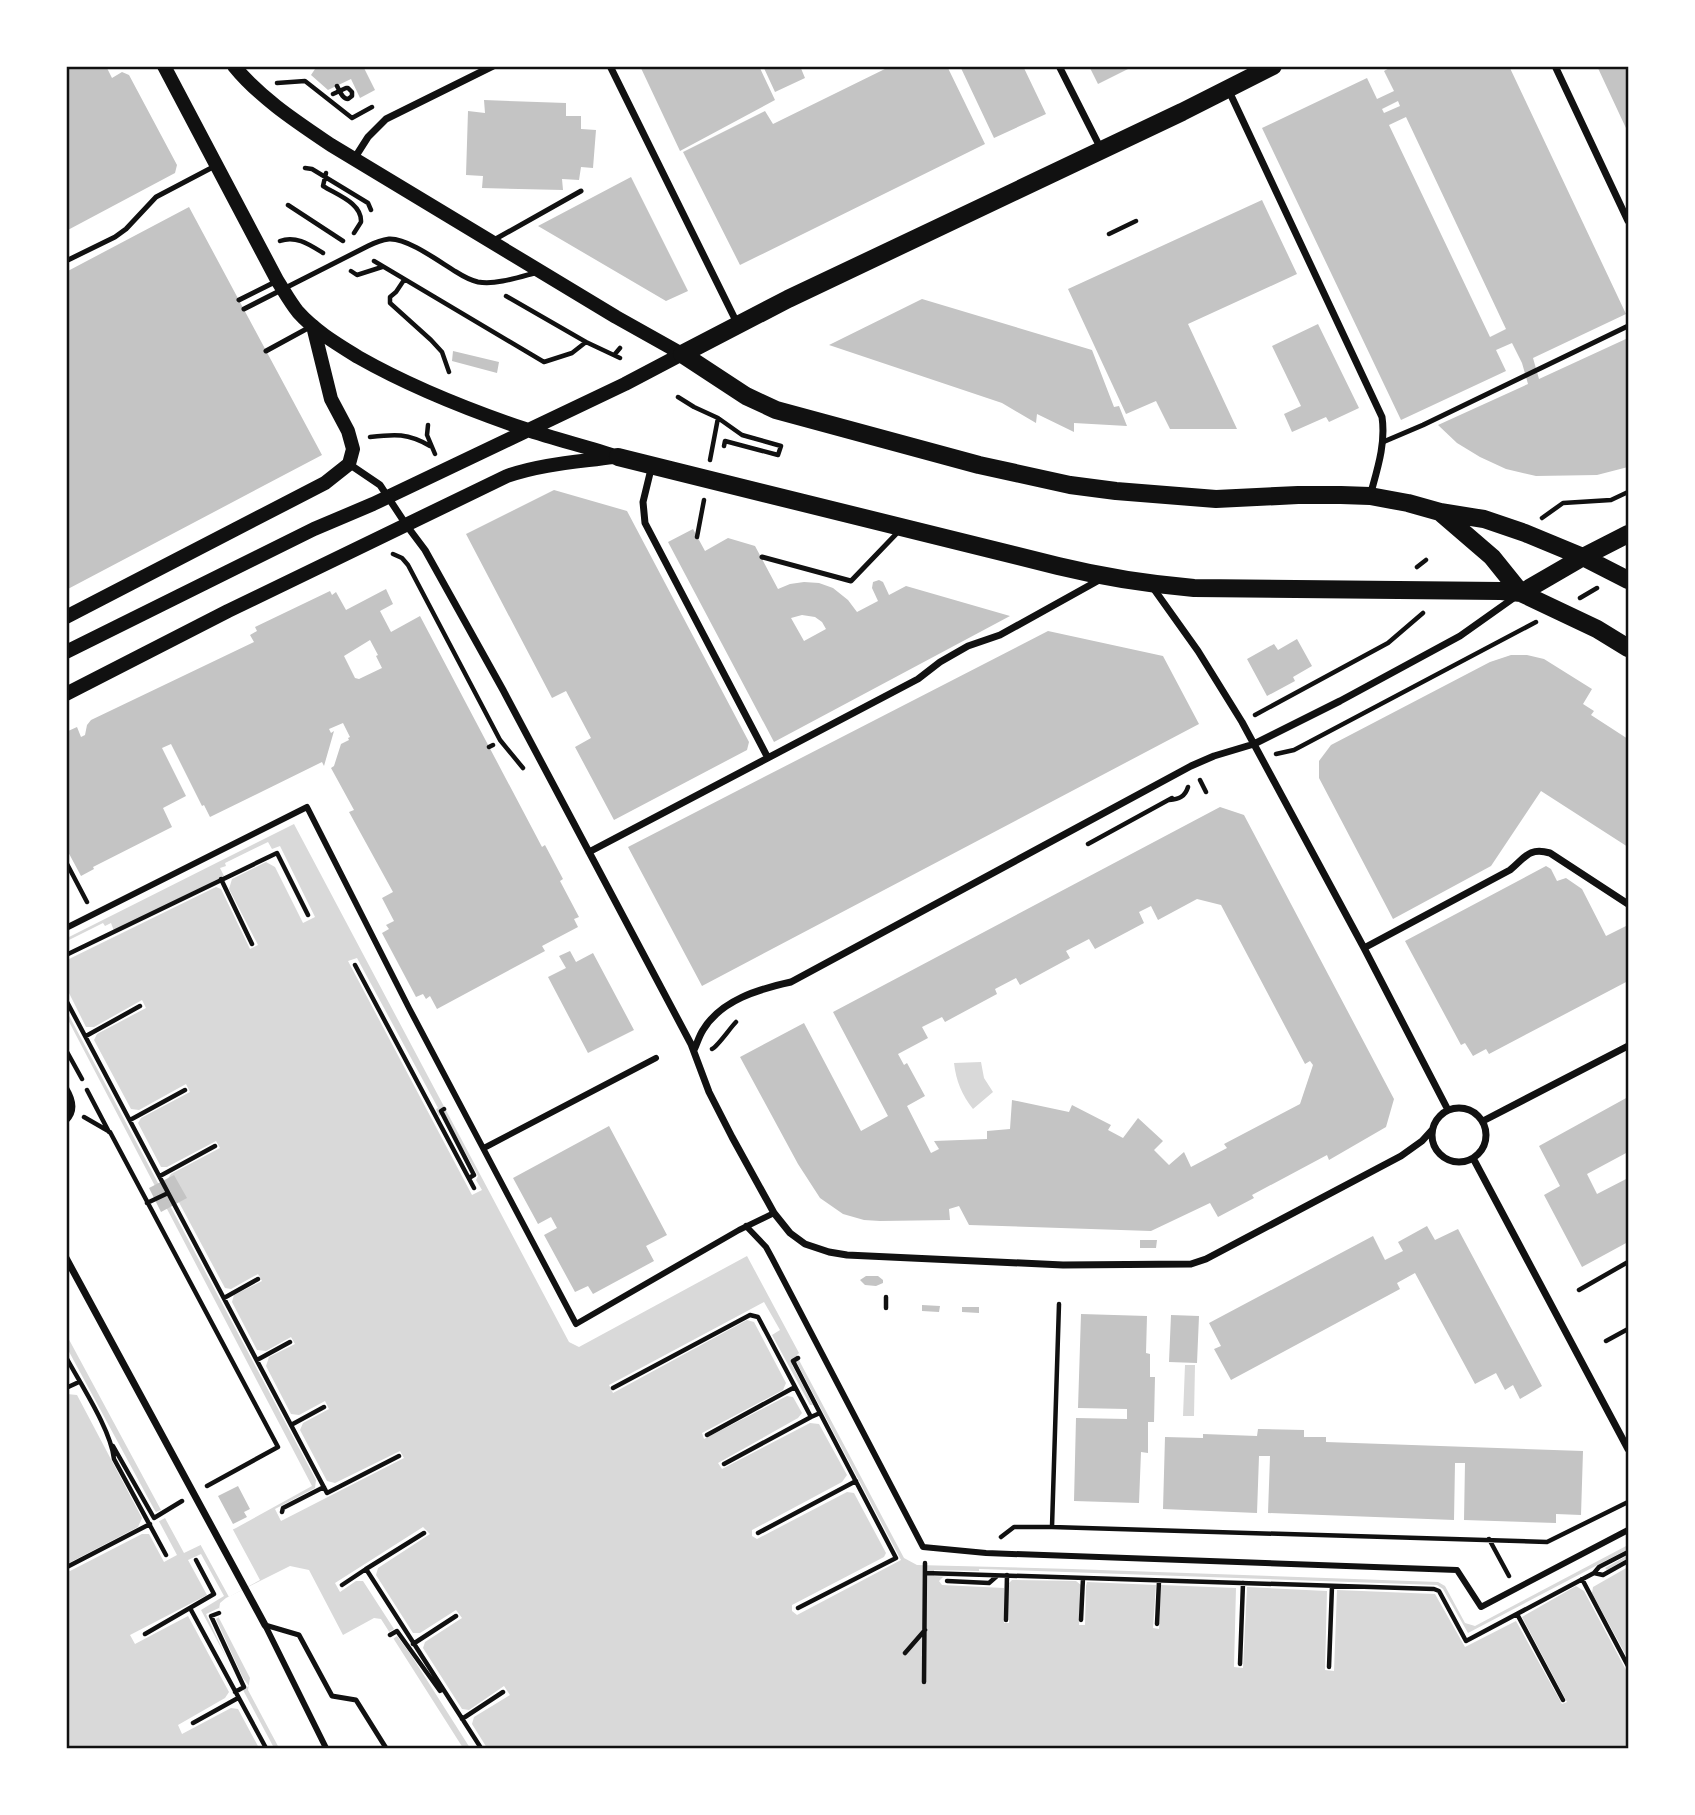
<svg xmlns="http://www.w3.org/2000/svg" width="1695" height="1815" viewBox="0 0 1695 1815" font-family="'DM Sans',sans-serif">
<rect width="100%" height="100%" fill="#fff"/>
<!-- water -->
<path fill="#d9d9d9" d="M294,824L569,1342L579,1347L747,1256L799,1353L797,1355L800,1362L904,1558L917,1565L1072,1569L1438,1582L1445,1586L1465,1623L1475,1626L1628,1545V1748H463L381,1619L374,1618L343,1635L309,1570L290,1566L226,1598L220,1603L218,1616L250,1678L248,1690L279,1748H67L66,1334L161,1510L156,1512L154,1509L147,1512L154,1524L165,1518L184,1553L236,1528L312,1486L66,1016L67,938Z
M981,1062L984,1078L993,1092L973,1109C962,1095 956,1081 954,1063Z
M1185,1365H1195L1194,1416H1183Z"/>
<!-- pier -->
<path fill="#fff" d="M268,842L272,849L280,846L315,917L303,923L275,867L266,862L232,879L229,889L258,945L250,949L221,889L216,887L67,960V941L103,923L105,926L111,923L114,931L224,876L220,868L226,866L225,863Z
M357,958L438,1108L436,1109L439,1116L444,1113L478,1176L476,1180L482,1190L472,1195L348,961Z
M67,989L86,1027H94L142,1000L146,1008L97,1034L94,1040L131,1109L139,1110L186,1084L190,1092L141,1118L138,1123L161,1167H167L216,1141L220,1148L171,1174L167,1180L225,1288L231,1289L258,1274L262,1281L234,1295L232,1302L257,1350L266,1351L291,1337L295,1344L269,1357L266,1366L291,1414L299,1415L325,1401L329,1409L303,1423L300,1430L327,1481L335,1483L400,1451L404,1458L281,1521L275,1509L315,1488L316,1480L66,1010Z
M764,1302L780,1330L772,1335L810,1405H813L792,1365L797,1363L901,1560L797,1615L792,1611V1605L884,1557L886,1553L854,1493L847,1492L757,1539L752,1536V1530L842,1482L847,1475L819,1424L810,1423L722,1469L718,1463L798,1418L802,1413L793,1397L787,1396L704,1439L702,1433L783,1390L786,1383L754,1322L747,1320L613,1393L609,1385Z
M67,1348L154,1509L153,1510L177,1555L164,1562L149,1534H142L70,1571L67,1570V1564L138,1527L142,1518L77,1395L67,1394Z
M231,1526L260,1580L229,1597L199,1542Z
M423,1527L430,1534L378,1568L376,1575L413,1633H420L456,1610L462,1618L425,1642L423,1648L462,1709L469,1710L504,1686L510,1695L474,1717L472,1724L487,1748H470L411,1655L397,1636L393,1639L389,1632L394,1629L363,1581H356L340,1592L335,1583Z
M1628,1549V1555L1605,1568L1607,1570L1628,1558V1567L1593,1587L1592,1593L1628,1659V1669L1626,1670L1584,1591L1576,1586L1522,1617L1567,1702L1562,1704L1516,1621L1465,1647L1435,1594L1337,1590L1334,1671L1325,1670L1327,1591L1247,1587L1243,1668L1234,1667L1236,1588L1161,1585L1159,1629L1153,1628L1156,1585L1087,1582L1086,1586L1085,1625H1079L1081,1585L1076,1581L1012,1580L1009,1583V1623H1004V1588L942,1585L939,1581L943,1577H953L934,1576V1570L979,1571V1569L1437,1585L1443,1589L1468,1633Z
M201,1554L224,1596L201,1610L227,1659L206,1614L219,1608V1617L216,1619L243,1678L249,1686L243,1690L274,1748H259L238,1709L231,1708L182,1734L178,1725L225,1698L229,1692L188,1616L135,1644L130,1635L207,1595L188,1560Z"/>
<!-- building -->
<path fill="#c4c4c4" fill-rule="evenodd" d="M66,66H106L112,78L122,72L129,75L177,165L175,173L66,231Z
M314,66H363L375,90L360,98L351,79L328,90L311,75L315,69Z
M640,66H759L775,100L680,151Z
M763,66H800L805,78L775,92Z
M891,66H947L985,144L740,265L683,152L765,111L773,124Z
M960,66H1023L1046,114L994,138Z
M1089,66H1134L1098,84Z
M1393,66H1509L1626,314L1533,358L1539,379L1628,338V467L1597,475L1536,476L1506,469L1480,457L1457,443L1438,425L1528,384L1522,363L1512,343L1496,350L1506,371L1401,420L1262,128L1367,78L1377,99L1394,91L1384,71ZM1398,101L1400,106L1384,113L1382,109ZM1406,117L1506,329L1490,337L1389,125Z
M1597,66H1628V132L1625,126Z
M484,100L566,103V116H581V129L596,130L593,168L581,167L579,180L562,179L563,190L482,188L483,176L466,175L468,111L485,113Z
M631,177L688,291L666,301L538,226Z
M1262,200L1297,274L1188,324L1237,429H1170L1156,401L1126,414L1068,289Z
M189,207L322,455L66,590V272Z
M922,299L1092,350L1114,407L1119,406L1127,426L1074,423V432L1037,414L1036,423L1002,403L829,345Z
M1318,324L1359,408L1329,422L1326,417L1292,432L1284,414L1301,406L1272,346Z
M453,351L499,362L497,373L452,361Z
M554,490L627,511L749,742L747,750L614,820L575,747L591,738L566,691L552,698L466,534Z
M693,529L705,551L728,538L755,546L778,589L790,584L804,582L819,583L833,588L848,600L857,612L878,601L872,588L873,582L879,580L883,582L889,595L906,586L1010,616L774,742L668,542ZM802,615L815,617L822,622L826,629L804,641L791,618Z
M386,589L393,604L380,611L391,632L420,616L542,847L545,845L563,879L560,881L579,917L574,919L578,927L542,946L545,951L437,1009L430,996L426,999L423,994L416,997L382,933L389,929L386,925L394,921L382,898L393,892L349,812L354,810L331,768L334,766L341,744L349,740L348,738L350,737L343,723L329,729L331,733L334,731L324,766L322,762L210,817L204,805L202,806L171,744L162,748L186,796L163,808L172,827L93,867L94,869L81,876L66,848V732L77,727L81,737L85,735L87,725L91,720L254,642L250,635L257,631L255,627L330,591L332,595L336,592L346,610ZM370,640L378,655L376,656L382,668L359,679L355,678L344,656Z
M1048,631L1163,656L1199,724L702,986L628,847Z
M1297,639L1312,666L1293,677L1295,681L1267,696L1247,659L1274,644L1278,650Z
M1511,655H1527L1544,659L1592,689L1583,704L1594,711L1591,715L1628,739V847L1541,791L1491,866L1393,919L1319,778V761L1331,745L1490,662Z
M1220,807L1244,815L1394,1099L1386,1127L1329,1160L1327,1155L1252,1195L1254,1198L1218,1217L1210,1203L1151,1231L969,1225L959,1206L949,1209L950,1220L880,1221L864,1220L843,1214L820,1198L798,1164L740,1057L804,1023L861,1131L888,1116L833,1012ZM1197,899L1221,905L1305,1064L1310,1061L1313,1065L1300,1104L1224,1144L1227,1148L1191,1167L1184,1152L1169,1165L1154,1150L1163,1141L1138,1118L1123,1138L1108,1130L1111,1125L1072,1105L1069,1112L1012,1100L1010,1129L987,1131V1139L934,1141L939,1149L931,1153L907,1106L925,1096L907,1063L904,1065L898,1054L928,1038L922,1027L942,1017L945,1022L997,994L995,989L1016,978L1020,985L1070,958L1066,951L1089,939L1095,949L1144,923L1139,912L1151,906L1158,920Z
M1546,866L1551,869L1557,881L1566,878L1582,889L1606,936L1626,926L1628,930V981L1489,1054L1486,1049L1473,1056L1465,1043L1461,1045L1405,941Z
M570,951L576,962L593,953L634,1030L588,1053L548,977L566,968L559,956Z
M1628,1097V1152L1587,1174L1597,1194L1628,1178V1242L1582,1267L1544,1195L1560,1186L1539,1146Z
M609,1126L667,1235L646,1246L654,1261L593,1294L588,1286L575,1292L544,1235L557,1228L551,1217L538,1224L513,1178Z
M174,1175L187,1198L161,1212L149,1188Z
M1427,1226L1435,1240L1458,1229L1542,1386L1520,1399L1513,1385L1505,1390L1496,1373L1475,1384L1415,1273L1397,1283L1400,1289L1231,1380L1214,1349L1221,1346L1209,1323L1373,1236L1385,1260L1403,1251L1398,1242Z
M1140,1240H1157L1156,1248H1140Z
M866,1276H878L883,1280V1283L876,1286L865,1285L860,1280Z
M922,1305L940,1306L939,1312L922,1311Z
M962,1307H979V1313L962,1312Z
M1081,1314L1147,1316L1146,1353L1150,1354V1377H1155L1154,1422H1148V1453L1141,1452L1139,1503L1074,1501L1076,1418L1127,1419V1409L1078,1408Z
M1171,1315L1199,1316L1197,1363L1169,1362Z
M1258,1429L1304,1430V1437H1326V1442L1583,1451L1581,1515L1556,1514V1523L1464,1520L1465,1463H1455L1454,1520L1268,1513L1270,1456H1259L1257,1513L1163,1509L1165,1437L1203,1438V1434L1257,1436Z
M238,1486L250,1509L244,1512L247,1517L233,1524L218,1496Z"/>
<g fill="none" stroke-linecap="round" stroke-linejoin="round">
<!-- path -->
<path stroke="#111" stroke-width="4.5" d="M114,66H117
M277,83L305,81L352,118L372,107
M333,94L346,88H348L352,92V96L348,99C342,99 340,91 337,86
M305,168L312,169L368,203L371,210
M326,173L323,186C337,195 362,203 361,222L354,233
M288,205L343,241
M1109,234L1136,221
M280,241C296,235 310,245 323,253
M374,261L544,362L572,353L586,342
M351,271L357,275L382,267
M404,280L396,292L390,297V303L431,340L442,352L449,372
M506,296L586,342L620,358
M615,354L620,348
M678,397L694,407L718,418L742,435L781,446L778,455L725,441L724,446
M428,425L427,435L435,454
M370,437C395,434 408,433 430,446
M710,460L718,418
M1542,518L1563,503L1611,500L1628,492
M697,537L704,500
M393,554L402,558L408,565L500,740L523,768
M1417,567L1426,560
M1580,598L1597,588
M1255,715L1388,643L1423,613
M489,747L493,745
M1276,754L1294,750L1536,622
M1200,780L1206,792
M1169,800C1179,799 1185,797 1188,787
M1088,844L1172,798
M66,862L87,902
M221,879L252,944
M66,955L277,853L308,915
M355,965L474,1188
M66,1000L327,1493L399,1456
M86,1036L140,1006
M712,1049C718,1046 730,1028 736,1022
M66,1050L82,1079
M87,1090L109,1132
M444,1109L441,1111L474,1175L469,1178
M84,1117L110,1132L278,1447L207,1486
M130,1120L185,1090
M160,1176L215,1146
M147,1203L166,1194
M1579,1290L1628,1262
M224,1298L258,1279
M886,1308V1297
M1606,1341L1628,1329
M66,1357C81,1385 111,1430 114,1459L166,1555
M257,1360L290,1342
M66,1388L79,1382
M613,1388L750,1315L758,1317L811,1417L820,1413L793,1361L798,1358
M291,1425L324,1407
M707,1435L795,1387
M113,1446L154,1518L182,1501
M724,1464L811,1417
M282,1512L283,1508L324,1487
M1052,1527L1059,1304
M424,1533L366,1569L481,1748
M758,1533L856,1481
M1001,1537L1014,1527H1052L1547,1542L1628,1502
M1489,1539L1509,1576
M67,1567L150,1524
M925,1573L1434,1589L1439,1591L1466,1641L1594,1573L1603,1575L1628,1561
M1594,1573L1599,1567L1628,1552
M1582,1579L1628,1666
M947,1581L989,1583L997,1576
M342,1585L366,1569
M190,1608L266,1748
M798,1608L896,1558L820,1413
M219,1613L211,1616L244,1687L235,1692
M1517,1614L1563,1700
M1006,1620L1007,1575
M1081,1620L1083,1578
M1157,1624L1159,1581
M145,1634L214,1594L196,1560
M390,1635L397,1631L440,1691L443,1689
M413,1644L456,1616
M905,1653L925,1630
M1240,1664L1243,1583
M1329,1667L1332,1586
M924,1682L925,1563
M462,1719L503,1692
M193,1723L238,1698"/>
<!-- service -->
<path stroke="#111" stroke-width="5" d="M492,241L581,191
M66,261L115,237L126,229L156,197L215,166
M239,300L277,281
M244,309L368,246C374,243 381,240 389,239C407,238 437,260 453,270C461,275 468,280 478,282C497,285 519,277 538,272
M266,351L310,327
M1383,442L1423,425L1628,326
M762,557L851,581L900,530
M265,1625L299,1635L332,1696L356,1700L386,1748"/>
<!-- pedestrian -->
<path stroke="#111" stroke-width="6" d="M66,928L307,807L409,1008L576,1324L739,1230L774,1213
M484,1148L656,1058
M746,1226L766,1247L772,1258L923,1547L986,1553L1457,1570L1481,1607L1628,1530
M265,1625L326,1748"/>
<!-- minor -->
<path stroke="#111" stroke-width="7" d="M610,66L737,323
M1059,66L1101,149
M1555,66L1628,221
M1228,89L1382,417C1386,444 1377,470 1370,496
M354,159L368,137L386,119L493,66
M349,464L380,485L407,526L425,550L503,690L691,1044L709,1092L732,1137L774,1213L790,1233L805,1244L829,1252L847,1255L1063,1265L1191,1264L1206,1259L1401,1156L1422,1141L1432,1130
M652,465L643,502L645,523L768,758
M1151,585L1198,651L1242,722L1364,948L1448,1110
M589,852L918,679L940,662L968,646L1000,635L1101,579
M1364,948L1510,870C1525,858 1528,847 1550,853L1628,904
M694,1050C697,1044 699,1036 703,1030C721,1000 759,989 791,982L1191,766L1214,756L1254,744L1340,701L1460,636L1515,597
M66,1089C72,1099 76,1110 66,1120
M1432 1135a27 27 0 1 1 54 0a27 27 0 1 1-54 0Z
M1483,1121L1628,1046
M1473,1158L1628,1449
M66,1258L265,1625"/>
<!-- secondary -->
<path stroke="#111" stroke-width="14" d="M164,66L277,280C284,291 290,302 298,312C315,331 337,344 358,357C409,386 469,410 525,429C555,439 587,447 618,457
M234,66C260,98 297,122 331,145L616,317L682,354
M66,617L325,483L349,464L353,449L348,431L331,399L313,326
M66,652L314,529L373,504L625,384L682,354
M66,694L228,611L507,476C541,464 577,462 613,457"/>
<!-- primary -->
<path stroke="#111" stroke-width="18" d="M1273,66L1182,112L788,299L682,354L746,396L776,410L979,465L1070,485L1116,491L1216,499L1298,495H1341L1370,496L1408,503L1440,512L1484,519L1525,533L1583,557L1628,580
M618,457L1058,566C1103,577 1148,584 1194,588L1501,591L1521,593
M1442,514L1492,557L1521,593L1597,629L1628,648
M1521,593L1583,557L1628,534"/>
</g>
<!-- border -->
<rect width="1695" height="1815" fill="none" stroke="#ffffff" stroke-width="136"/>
<rect x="68" y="68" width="1559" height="1679" fill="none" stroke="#111" stroke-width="2.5"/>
</svg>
